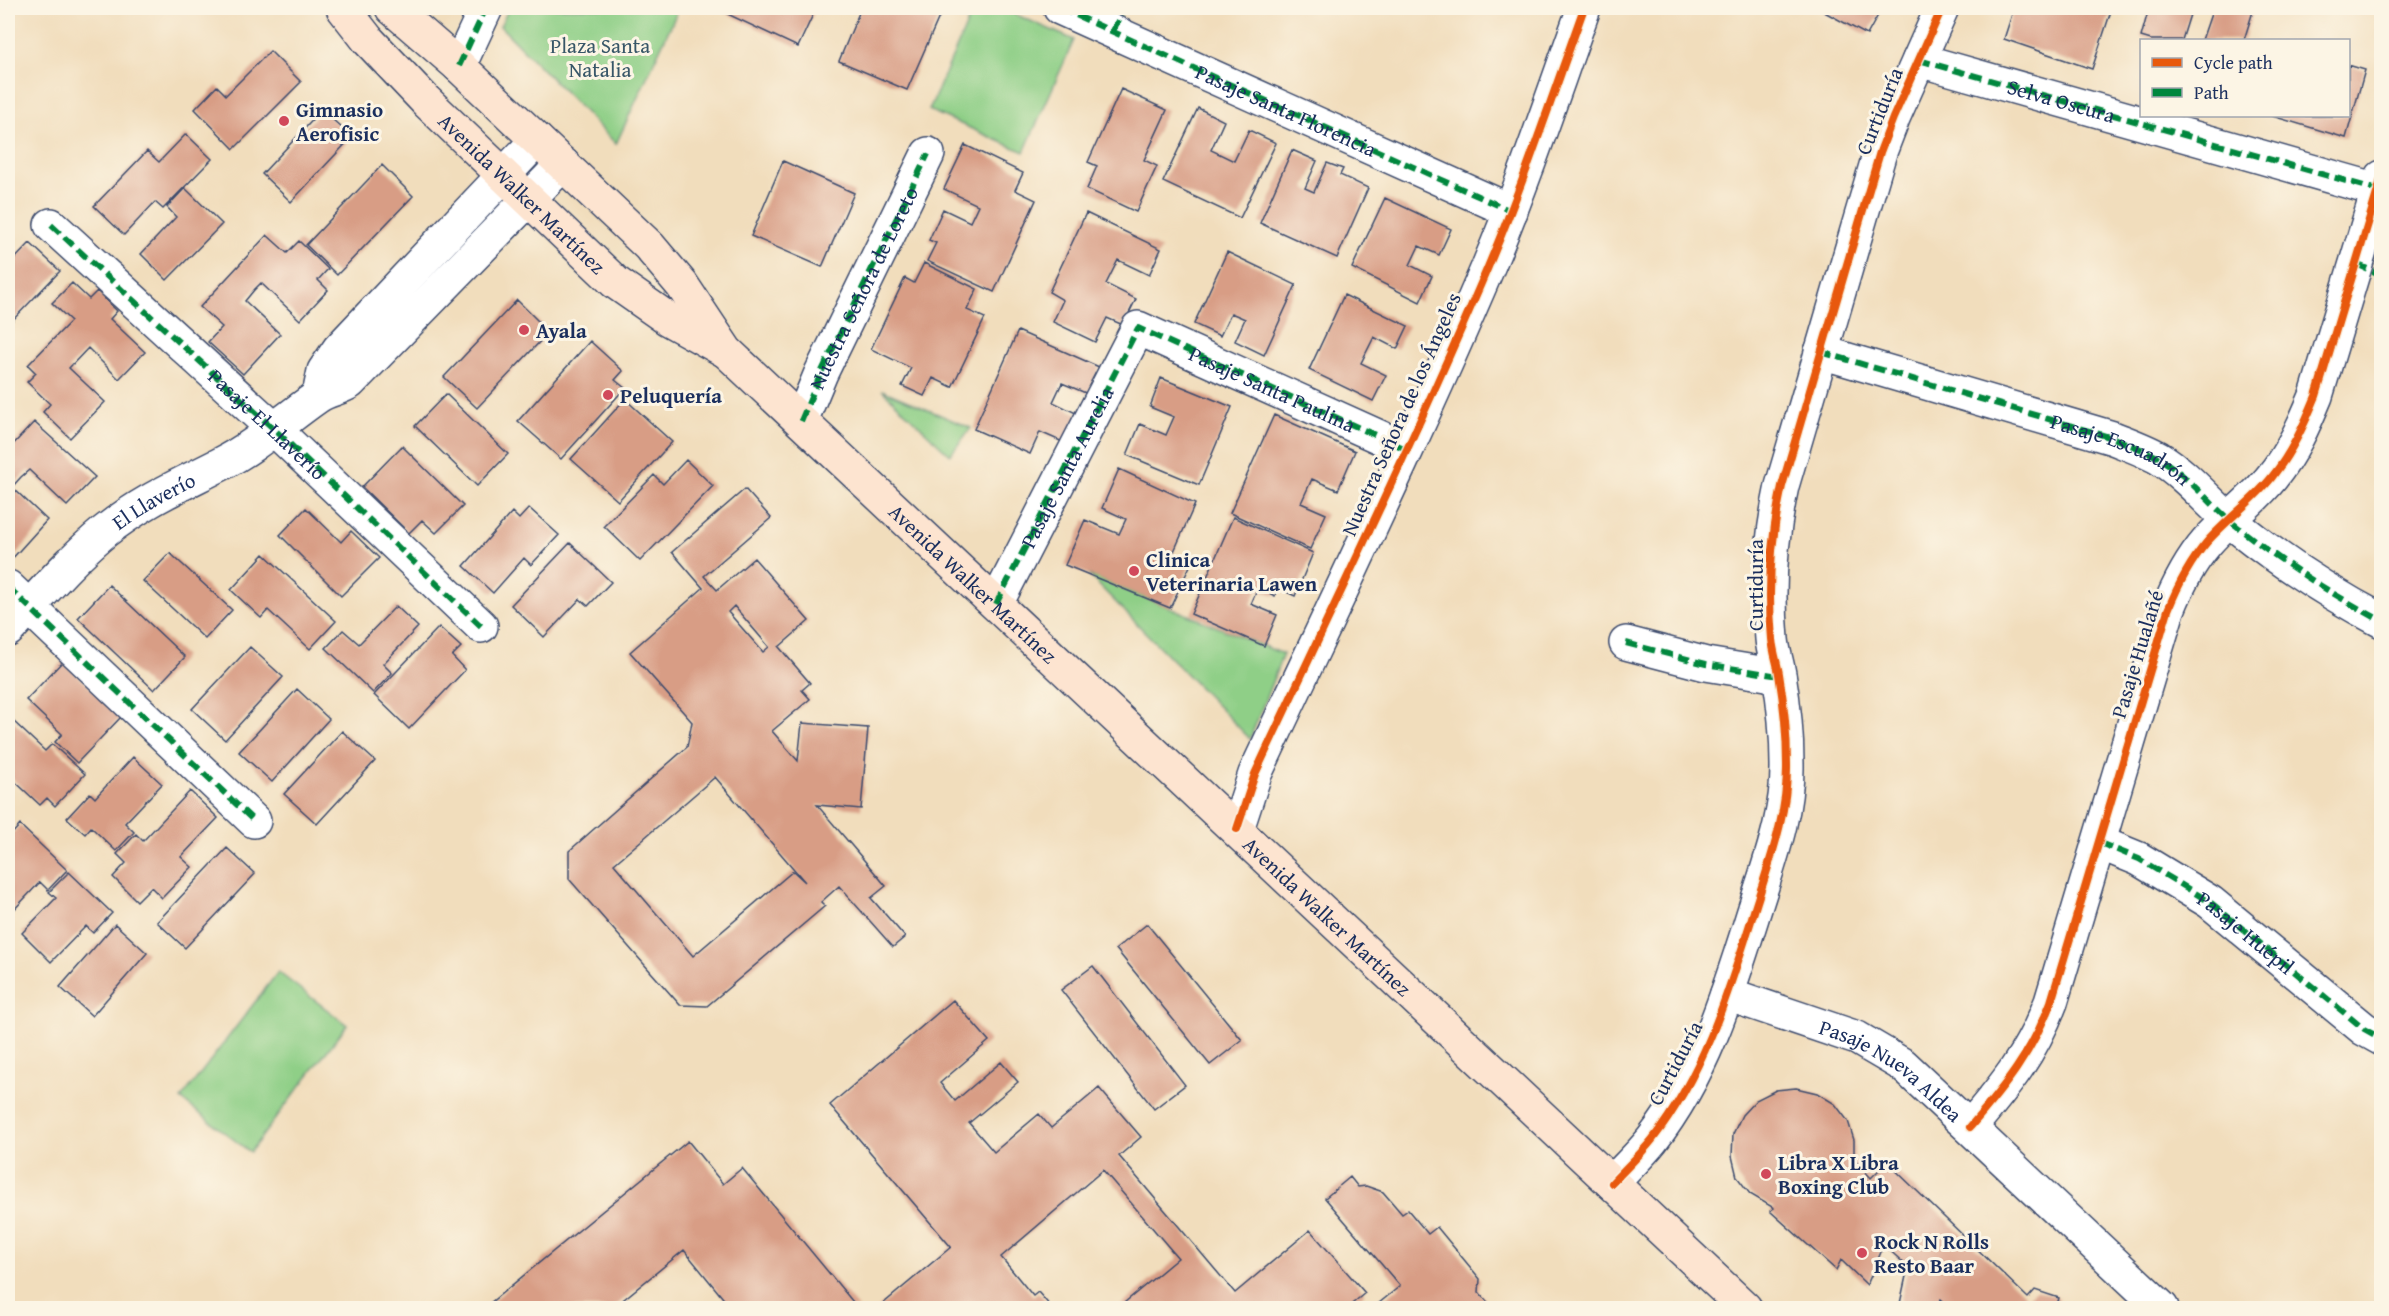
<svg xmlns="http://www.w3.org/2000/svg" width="2389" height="1316" viewBox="0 0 2389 1316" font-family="'Gentium Book Plus',serif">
<rect width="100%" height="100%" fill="#fcf5e5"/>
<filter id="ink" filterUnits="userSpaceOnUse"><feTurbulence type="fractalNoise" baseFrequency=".0167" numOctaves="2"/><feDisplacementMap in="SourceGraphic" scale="12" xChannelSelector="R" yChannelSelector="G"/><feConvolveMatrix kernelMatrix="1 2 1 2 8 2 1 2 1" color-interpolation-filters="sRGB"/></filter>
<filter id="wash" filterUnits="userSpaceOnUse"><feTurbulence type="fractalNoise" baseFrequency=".008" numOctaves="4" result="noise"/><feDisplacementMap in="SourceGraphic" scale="24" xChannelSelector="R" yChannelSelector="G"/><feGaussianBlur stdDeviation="1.35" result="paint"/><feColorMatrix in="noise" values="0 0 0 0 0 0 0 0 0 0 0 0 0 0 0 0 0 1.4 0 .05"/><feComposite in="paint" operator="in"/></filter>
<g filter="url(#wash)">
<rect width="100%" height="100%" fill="#f1ddbc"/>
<!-- green -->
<path fill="#8fcf87" stroke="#557f72" stroke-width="1.5" d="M509,8H679L616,144L500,26Z
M974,8H1001L1074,40L1024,152L929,110Z
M882,390L971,428L950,455Z
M1088,574L1283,654L1250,739Z
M278,972L347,1025L250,1152L181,1099Z"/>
<g id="blocks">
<!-- building -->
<path fill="#d89d85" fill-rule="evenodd" d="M723,8H816L798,47L721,11Z
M861,8H943L907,90L839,61Z
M1817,8H1882L1867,35Z
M2014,8H2112L2092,69L2004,39Z
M2149,8H2192L2182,40H2151L2141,37Z
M2213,8H2254L2244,40H2202Z
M270,51L301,82L234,149L195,109L217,86L226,95Z
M2348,65L2365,70L2346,138L2272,116H2348Z
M1121,89L1167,110L1144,160L1157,166L1136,212L1087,189L1097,166L1088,162Z
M1198,108L1224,121L1211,150L1234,161L1249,130L1276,143L1240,218L1163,182Z
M322,110L352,137L291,202L262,174Z
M186,134L212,159L163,209L155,202L124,235L94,206L147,151L159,162Z
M965,145L1023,173L1015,190L1036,200L994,292L927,261L936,243L929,240L943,209L970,222L978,205L944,189Z
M1292,150L1317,161L1305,188L1314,192L1327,163L1343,169L1340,175L1368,188L1337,258L1260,223Z
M783,161L854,193L822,267L751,236Z
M382,165L413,196L337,275L306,245Z
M185,188L222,224L167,280L141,254L176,217L167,207Z
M1385,198L1451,229L1439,255L1419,246L1410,265L1432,276L1420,302L1352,268Z
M1086,213L1161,249L1149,275L1118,260L1106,284L1136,299L1123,325L1107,318L1095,342L1053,322L1063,300L1049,292Z
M267,235L287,253L299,241L328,269L318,280L328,290L300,320L261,283L254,290L245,301L280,334L243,374L208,342L222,327L200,307Z
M30,243L60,271L8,325V266Z
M1227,252L1296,285L1264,355L1235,341L1245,319L1231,313L1220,336L1194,324Z
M924,263L977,289L967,310L985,318L952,387L933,378L924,396L902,386L911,368L871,349L905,278L914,283Z
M72,283L89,299L97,291L117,311L110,319L145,352L119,379L88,348L69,368L105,402L70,438L43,412L50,404L27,382L36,373L28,365L71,321L52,303Z
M1344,295L1408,326L1397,349L1374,337L1361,363L1386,375L1373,401L1309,370Z
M517,300L549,332L477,408L444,377Z
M1018,331L1099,367L1088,394L1062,383L1053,402L1078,414L1065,443L1040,432L1030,454L974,429Z
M590,341L623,371L615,380L625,388L561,459L518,421Z
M1161,378L1232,407L1199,485L1127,455L1140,424L1166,435L1174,417L1150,407Z
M446,394L508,454L477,486L415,426Z
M625,399L672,442L618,501L571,459Z
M1274,415L1355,451L1338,490L1312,479L1301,503L1326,514L1310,549L1230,513Z
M34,422L95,477L67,506L29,470L21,477L12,487L47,520L10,561L8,558V450Z
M402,446L463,506L436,533L422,520L409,533L362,487Z
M686,460L713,486L640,561L604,526L654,475L663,484Z
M1119,469L1195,504L1171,558L1190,566L1170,608L1065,565L1085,520L1119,534L1126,519L1102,508Z
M745,489L771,518L704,576L717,590L754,558L809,621L779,647L810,683L802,690L810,699L772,731L798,761L802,723L868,728L861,809L817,805L886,886L871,898L905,937L893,947L839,886L821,902L825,906L707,1006L680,1005L569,879V851L687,747L692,722L630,652L703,588L672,552ZM734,606L769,647L763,652L728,612ZM715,777L805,882L793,871L693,956L614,864Z
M306,508L341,542L351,531L379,558L341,596L280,535Z
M529,508L559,535L531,565L524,558L493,593L464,566L512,512L519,519Z
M1233,517L1313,553L1295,596L1278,588L1275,596L1258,588L1251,604L1277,615L1264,646L1191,614Z
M570,543L611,582L588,606L580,599L544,637L511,605Z
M170,553L232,610L205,639L143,581Z
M264,554L336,621L310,649L268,610L261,618L231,590Z
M109,585L185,657L154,690L78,618Z
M396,606L418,627L383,664L392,673L373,693L326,648L343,630L359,644Z
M439,627L461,647L452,656L465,670L409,729L374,695Z
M250,647L283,677L225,740L192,709Z
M63,661L121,717L77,763L55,742L62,734L26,700Z
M297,689L329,719L272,782L239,752Z
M12,720L45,751L52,744L85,774L55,806L47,798L40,805L8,775V725Z
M342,731L375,761L317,824L284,794Z
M133,757L162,784L125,823L134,832L116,851L91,827L85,834L67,818L90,793L95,798Z
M190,791L218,818L181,857L192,867L162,898L151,887L137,901L113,877L126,863L117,854L136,834L143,841Z
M20,825L67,870L48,890L40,882L8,916V838Z
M227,848L255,874L185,948L157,922Z
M69,872L112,913L93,933L86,926L51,962L22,933L56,898L49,892Z
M115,924L147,953L92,1016L60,987Z
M1147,924L1242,1040L1210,1065L1116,949Z
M1093,966L1185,1085L1154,1109L1061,990Z
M953,1000L989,1041L940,1083L955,1101L1001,1062L1018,1082L969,1123L994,1152L1039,1114L1051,1128L1099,1088L1141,1137L1119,1156L1235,1293L1310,1230L1365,1293L1347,1308H1169L1165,1304L1160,1308H1118L1178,1258L1103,1170L1001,1257L1033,1296L1038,1292L1052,1308H878L951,1247L830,1105Z
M1796,1088L1817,1093L1835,1104L1848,1121L1854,1140V1159L1871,1178L1887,1162L2028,1298L2035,1290L2059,1298L2056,1308H1951L1941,1299L1938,1308H1899L1908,1267L1884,1245L1867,1285L1841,1260L1836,1270L1770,1211L1774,1208L1750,1194L1737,1177L1732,1156L1733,1134L1742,1115L1756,1100L1776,1090Z
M688,1141L723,1184L742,1168L858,1308H731L684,1250L613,1308H484Z
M1350,1177L1358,1187L1366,1186L1383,1192L1402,1214L1408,1210L1428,1234L1437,1227L1480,1279L1479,1292L1493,1308H1373L1400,1286L1325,1198Z"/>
</g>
</g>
<g filter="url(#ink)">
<use href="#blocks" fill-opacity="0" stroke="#3b496c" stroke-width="1.5"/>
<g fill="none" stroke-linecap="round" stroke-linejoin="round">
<!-- minor casing -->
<g stroke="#3b496c" stroke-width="36">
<g id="minor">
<path id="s1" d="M1060,8L1511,211"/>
<path d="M1919,60L2378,190"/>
<path d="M459,66L486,8"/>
<path d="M51,225L275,430L481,626"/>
<path d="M1821,352L2113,438C2128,444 2145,450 2159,458C2190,477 2211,506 2239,528C2284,564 2331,594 2382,621"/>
<path d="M319,395L324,371L339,349L537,140"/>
<path id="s2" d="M801,421L821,373L928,154"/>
<path d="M8,587L254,821"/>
<path id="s3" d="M996,604L1138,328L1406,449"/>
<path id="s4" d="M8,630C39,597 69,561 104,532C143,501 176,487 219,465C255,447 284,420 317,397C326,390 339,389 350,382L563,164"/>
<path d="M1626,643L1706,664L1779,676"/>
<path d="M1237,829L1255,774C1334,605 1415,438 1488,267C1524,182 1553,94 1584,8"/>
<path id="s5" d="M2100,843L2139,859L2210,902L2364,1029L2382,1039"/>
<path id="s6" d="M1727,994L1857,1038L1903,1065L2162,1308"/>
<path d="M1970,1127C2006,1085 2031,1054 2051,1002L2168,610C2178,585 2189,563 2207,542C2227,519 2253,501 2272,477C2292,452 2304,425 2316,396L2382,177"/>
<path d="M1612,1183C1625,1169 1640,1155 1652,1140C1706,1071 1730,987 1756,905C1770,860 1788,813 1787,764C1787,734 1784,704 1779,674C1777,662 1773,651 1772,639C1767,586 1771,537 1782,486L1880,152L1893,118L1942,8"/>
</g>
</g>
<!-- secondary casing -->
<g stroke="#3b496c" stroke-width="36">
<g id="secondary">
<path id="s7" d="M343,8L368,40L426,101L615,282L668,319L724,350"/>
<path id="s8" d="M392,8L459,66L649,246L682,285L726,351L1745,1308"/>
</g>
</g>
<!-- minor -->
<use href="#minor" stroke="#fff" stroke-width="33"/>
<!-- secondary -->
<use href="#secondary" stroke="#fde4d0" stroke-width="33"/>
<!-- quiet -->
<g stroke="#00873e" stroke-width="6" stroke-dasharray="12 6" stroke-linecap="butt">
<path d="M1060,8L1511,211"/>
<path d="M1113,31L1124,8"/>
<path id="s9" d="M1919,60L2378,190"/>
<path d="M459,66L486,8"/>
<path id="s10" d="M51,225L275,430L481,626"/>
<path d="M2356,264L2382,275"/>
<path id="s11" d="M1821,352L2113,438C2128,444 2145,450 2159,458C2190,477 2211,506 2239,528C2284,564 2331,594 2382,621"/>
<path d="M801,421L821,373L928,154"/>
<path d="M8,587L254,821"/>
<path d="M996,604L1138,328L1406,449"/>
<path d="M1626,643L1706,664L1779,676"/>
<path d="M2100,843L2139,859L2210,902L2364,1029L2382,1039"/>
</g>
<!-- cycleway casing -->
<g stroke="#fcf5e5" stroke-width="11">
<path id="cycleway" d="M1237,829L1255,774C1334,605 1415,438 1488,267C1524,182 1553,94 1584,8
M1970,1127C2006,1085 2031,1054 2051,1002L2168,610C2178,585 2189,563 2207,542C2227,519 2253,501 2272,477C2292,452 2304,425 2316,396L2382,177
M1612,1183C1625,1169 1640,1155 1652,1140C1706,1071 1730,987 1756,905C1770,860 1788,813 1787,764C1787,734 1784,704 1779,674C1777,662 1773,651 1772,639C1767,586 1771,537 1782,486L1880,152L1893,118L1942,8"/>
</g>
<!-- cycleway -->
<use href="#cycleway" stroke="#e8590c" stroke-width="8"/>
</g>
</g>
<!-- markers -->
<g fill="#d1495b" stroke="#fcf5e5" stroke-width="2">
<circle cx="284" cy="121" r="6"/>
<circle cx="524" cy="330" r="6"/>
<circle cx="608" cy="395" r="6"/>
<circle cx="1134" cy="571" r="6"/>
<circle cx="1766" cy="1174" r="6"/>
<circle cx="1862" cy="1253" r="6"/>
</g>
<g text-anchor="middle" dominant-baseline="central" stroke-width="6" stroke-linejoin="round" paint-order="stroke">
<!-- park labels -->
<g font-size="21" fill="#385768" stroke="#fcf5e5">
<text x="600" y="45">Plaza Santa<tspan x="600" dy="24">Natalia</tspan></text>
</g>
<!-- street labels -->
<g font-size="21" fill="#1b2f5e" stroke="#fcf5e5">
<text stroke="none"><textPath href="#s9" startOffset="148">Selva Oscura</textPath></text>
<text stroke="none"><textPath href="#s1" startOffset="248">Pasaje Santa Florencia</textPath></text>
<text transform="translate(1879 111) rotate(-68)">Curtiduría</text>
<text stroke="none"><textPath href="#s7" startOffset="258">Avenida Walker Martínez</textPath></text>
<text stroke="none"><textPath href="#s2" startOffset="147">Nuestra Señora de Loreto</textPath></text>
<text stroke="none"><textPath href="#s3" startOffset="458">Pasaje Santa Paulina</textPath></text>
<text transform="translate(1401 414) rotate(-66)">Nuestra Señora de los Ángeles</text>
<text stroke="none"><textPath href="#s10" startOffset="294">Pasaje El Llaverío</textPath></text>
<text stroke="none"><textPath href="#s11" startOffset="316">Pasaje Escuadrón</textPath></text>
<text stroke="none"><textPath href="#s3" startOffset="154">Pasaje Santa Aurelia</textPath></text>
<text stroke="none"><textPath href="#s4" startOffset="196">El Llaverío</textPath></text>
<text stroke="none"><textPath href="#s8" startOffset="820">Avenida Walker Martínez</textPath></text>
<text transform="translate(1755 585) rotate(-90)">Curtiduría</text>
<text transform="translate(2137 654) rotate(-73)">Pasaje Hualañé</text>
<text stroke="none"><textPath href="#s8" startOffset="1306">Avenida Walker Martínez</textPath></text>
<text stroke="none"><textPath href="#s5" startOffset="172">Pasaje Huépil</textPath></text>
<text transform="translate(1675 1063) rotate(-62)">Curtiduría</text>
<text stroke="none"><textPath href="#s6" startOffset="183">Pasaje Nueva Aldea</textPath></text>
</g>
<!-- poi labels -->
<g font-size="21" font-weight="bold" fill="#1b2f5e" stroke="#fcf5e5" text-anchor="start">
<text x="296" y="109">Gimnasio<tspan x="296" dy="24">Aerofisic</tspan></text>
<text x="536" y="330">Ayala</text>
<text x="620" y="395">Peluquería</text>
<text x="1146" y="559">Clinica<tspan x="1146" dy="24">Veterinaria Lawen</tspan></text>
<text x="1778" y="1162">Libra X Libra<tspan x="1778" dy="24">Boxing Club</tspan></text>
<text x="1874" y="1241">Rock N Rolls<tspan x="1874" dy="24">Resto Baar</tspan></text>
</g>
</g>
<!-- margin -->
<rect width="2389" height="1316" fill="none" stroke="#fcf5e5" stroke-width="30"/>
<!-- legend -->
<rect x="2140" y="39" width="210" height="78" fill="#fcf5e5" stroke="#a2a6af" stroke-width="1.5"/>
<rect x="2152" y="58" width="30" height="9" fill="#e8590c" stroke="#a2a6af" stroke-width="1.5"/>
<text x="2194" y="69" font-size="18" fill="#1b2f5e">Cycle path</text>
<rect x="2152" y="88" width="30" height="9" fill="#00873e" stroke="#a2a6af" stroke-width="1.5"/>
<text x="2194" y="99" font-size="18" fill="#1b2f5e">Path</text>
</svg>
